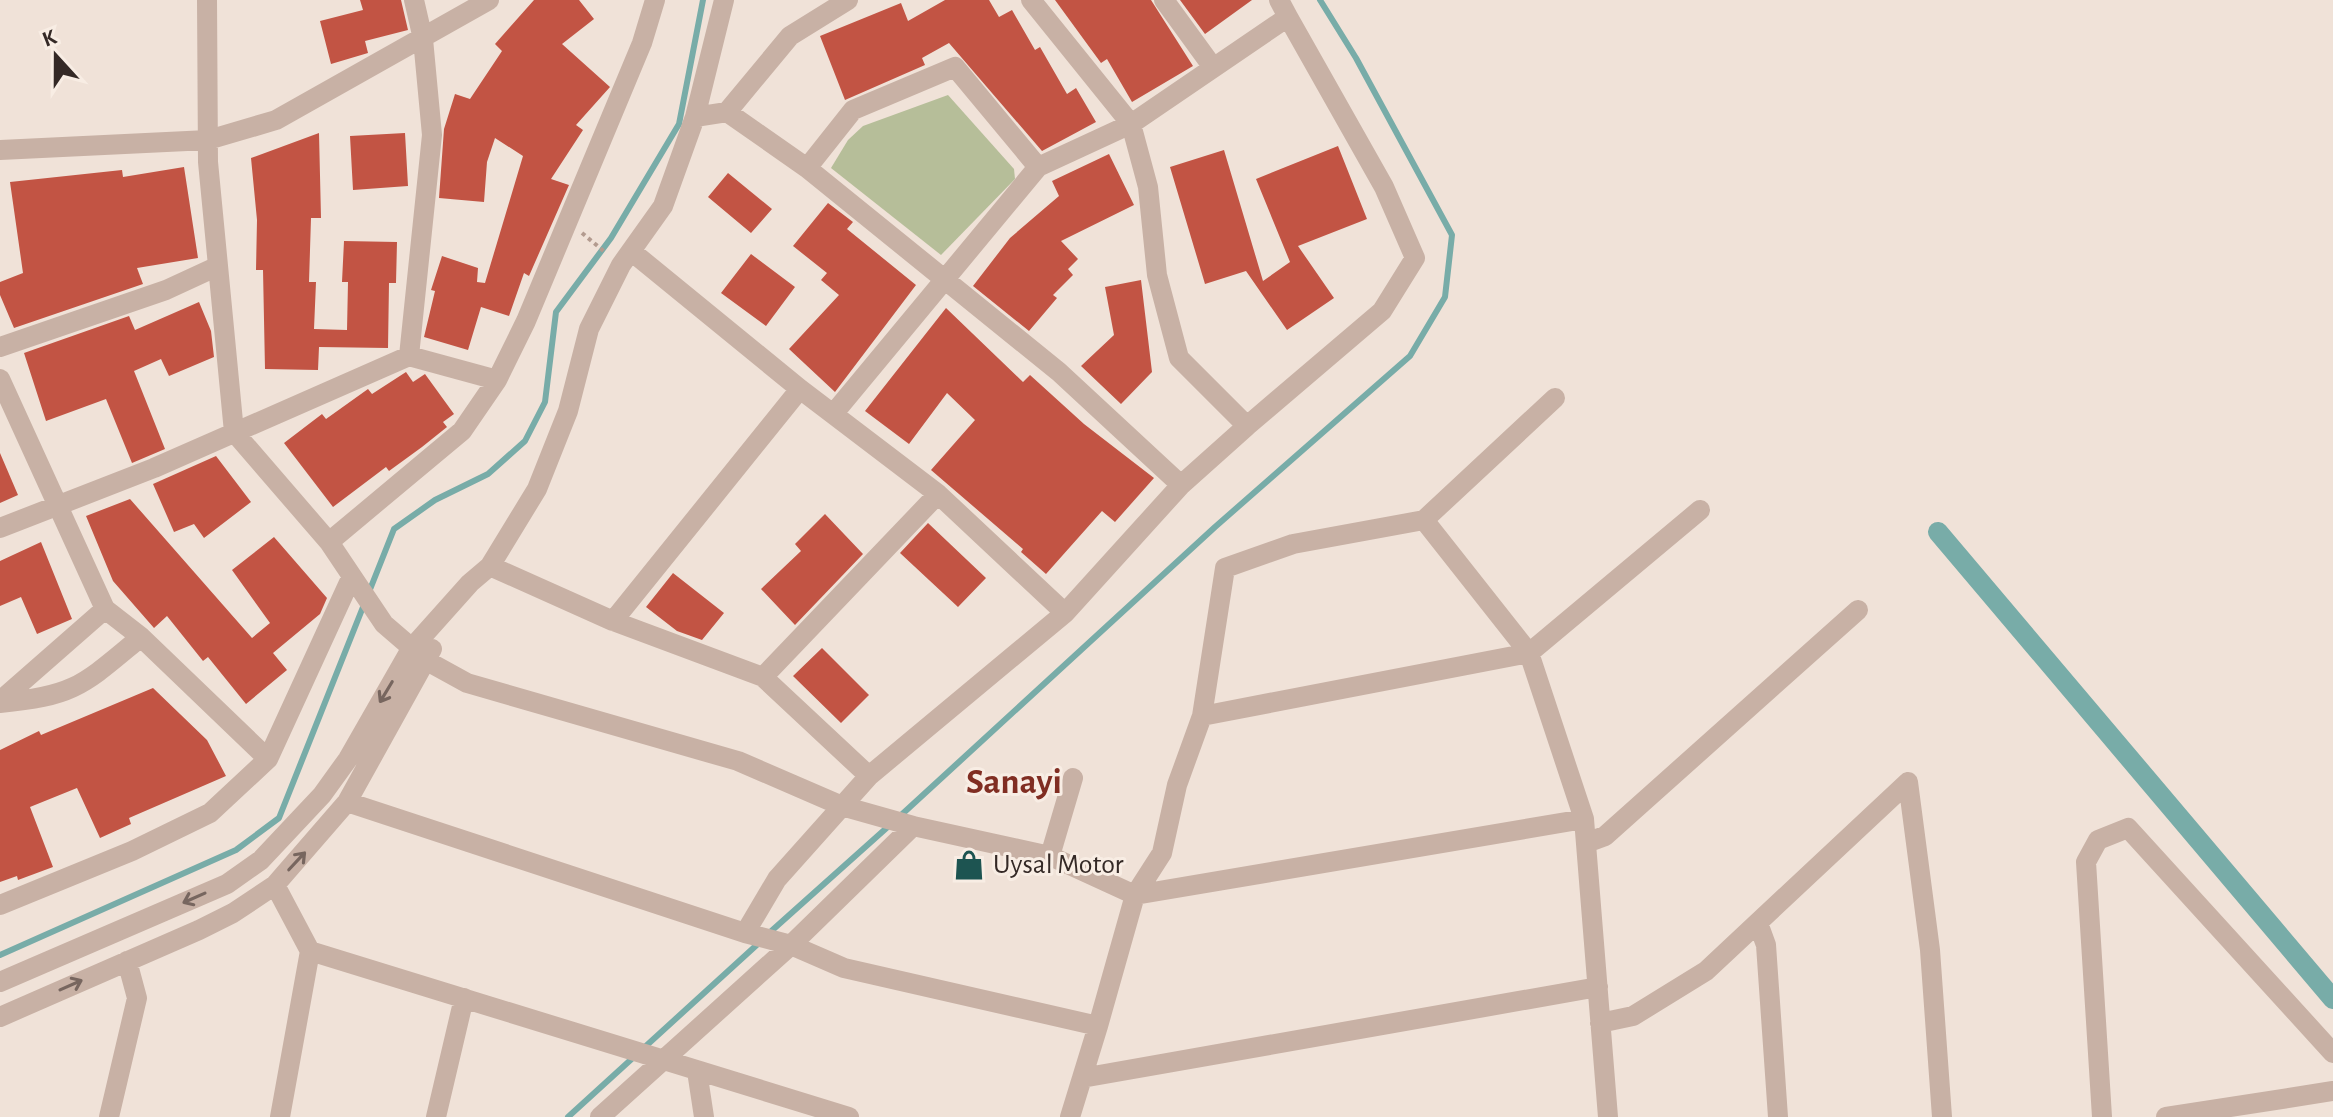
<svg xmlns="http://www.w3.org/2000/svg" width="2333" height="1117" viewBox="0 0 2333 1117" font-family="'Alegreya Sans',sans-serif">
<rect width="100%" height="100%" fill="#f0e2d8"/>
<!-- green -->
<path fill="#b6be99" d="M948,95L1014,169L1015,179L941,255L831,168L848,140L863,126Z"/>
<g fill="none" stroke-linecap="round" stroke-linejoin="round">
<!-- stream -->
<path stroke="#78aca8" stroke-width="6" d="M369,592L394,529L435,500L488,474L525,441L545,402L556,312L611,238L679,124L703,0
M899,817L1215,527L1410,356L1445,297L1452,235L1356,58L1320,0
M768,934L891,824
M0,955L236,850L279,818L365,602
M568,1117L760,942"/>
<!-- canal -->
<path stroke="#78aca8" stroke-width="20" d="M1938,532L2333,999"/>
</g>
<!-- building -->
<path fill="#c25444" d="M360,0H401L408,30L365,41L368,53L331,64L320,21L363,10Z
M534,0H579L594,19L562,44L610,87L576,125L583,130L551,179L569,185L529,276L524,273L509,316L481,307L468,350L424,337L435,291L431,290L442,256L478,268L477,282L485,283L523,156L495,138L487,162L484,202L439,198L444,129L455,94L470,99L502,51L495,44Z
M945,0H989L999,17L1012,10L1035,50L1040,47L1067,94L1076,88L1096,122L1042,151L949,43L922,58L925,65L845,100L820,36L901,3L908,21Z
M1055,0H1151L1193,66L1132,102L1107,59L1101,63Z
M1180,0H1252L1205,34Z
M319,133L321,218H311L309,282H316L314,329L347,330L348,282H342L344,241L397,242L396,283H389L388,348L319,347L318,370L265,369L263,270H256L257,220L251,158Z
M405,133L408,186L353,190L350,136Z
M1338,146L1367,219L1298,246L1334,298L1287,330L1246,271L1205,284L1170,167L1224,150L1263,281L1290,262L1256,179Z
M1109,154L1134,205L1061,241L1078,259L1068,269L1073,275L1053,295L1057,298L1029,331L973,286L1010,238L1059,196L1052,181Z
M184,167L198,258L137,268L143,284L14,328L0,295V282L23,273L10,182L122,170L123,177Z
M728,173L772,209L751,233L708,197Z
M828,203L853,222L847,229L916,285L835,392L789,349L839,295L821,280L827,273L793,246Z
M751,254L795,287L766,326L721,293Z
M1141,280L1152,372L1121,404L1081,366L1114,335L1105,287Z
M199,302L211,331L214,357L169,376L161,359L134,371L165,449L132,463L106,399L46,421L24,353L129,316L135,330Z
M946,308L1023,382L1030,375L1084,424L1154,478L1115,522L1102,511L1046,574L1021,552L1023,549L931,470L975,420L947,393L909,444L865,411Z
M406,372L413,382L425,374L454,414L443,422L447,427L422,447L389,471L386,467L333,507L284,443L322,414L326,419L368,389L372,394Z
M0,453L18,495L0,503Z
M216,456L251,502L204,538L194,524L174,532L153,484Z
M130,499L252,638L270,623L232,570L274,537L327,598L320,614L273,653L287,670L246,704L208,657L203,661L167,616L154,628L113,581L86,516Z
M825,514L863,554L795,625L761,589L801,551L795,544Z
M928,523L986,578L958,607L900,553Z
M41,542L72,619L37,634L21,597L0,606V561Z
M673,573L724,613L702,640L677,631L646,607Z
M822,648L869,695L841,723L793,676Z
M153,688L207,740L226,776L129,818L131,824L100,838L77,788L30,807L53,867L18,880L17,876L0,882V750L39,731L41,735Z"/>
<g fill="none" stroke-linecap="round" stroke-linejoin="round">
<!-- path -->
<path stroke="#b39b8f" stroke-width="4" stroke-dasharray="4 4" stroke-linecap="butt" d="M582,233L606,253"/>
<!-- minor -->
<path stroke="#c8b1a5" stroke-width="20" d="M207,0L208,162L234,432L329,542L384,624L427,661L467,683L738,761L842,806L913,826
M1164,0L1212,66
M727,112L807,168L1059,372L1181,485
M695,117L727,112L790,36L848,0
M0,150L208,140L276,120L489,0
M807,168L853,110L955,67L1038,167
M631,251L800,389L938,494L1065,613
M0,347L166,290L218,266
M409,356L432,135L423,39L414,0
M0,379L105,609L141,637L268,759L210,813L132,851L0,905
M834,413L1038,167L1131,124L1031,0
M1247,426L1382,311L1415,258L1384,187L1288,17
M1424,520L1555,398
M0,528L154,468L409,356L497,380L526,321L642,43L655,0
M329,542L462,431L497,380
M490,566L613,621L763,677L869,776
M613,621L800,389
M763,677L938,494
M0,701L105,609
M0,703C76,696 84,684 141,637
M1202,716L1529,653L1700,510
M268,759L352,576
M1908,782L1930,950L1942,1117
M347,802L745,933L791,945L844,968L1098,1026L1135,895L1162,853L1177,785L1202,716L1225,568L1293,544L1424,520L1529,653L1584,819L1608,1117
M1586,843L1605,836L1858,610
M1050,856L1073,778
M275,885L310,951L280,1117
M1758,923L1766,945L1778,1117
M745,933L777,879L869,776L1065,613L1181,485L1247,426L1179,358L1157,275L1148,187L1131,124L1288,17L1279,0
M310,951L849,1117
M0,982L227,884L261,860L322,795L348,759L411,649L470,583L490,566L537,489L568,411L589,329L621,265L663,206L695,117L724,0
M0,1017L199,930L233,913L275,885L347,802L432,649
M1600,1023L1633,1016L1706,971L1908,782
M697,1071L704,1117
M1082,1078L1598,987
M109,1117L137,998L127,961
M436,1117L464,998
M600,1117L791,945L913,826L1050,856L1135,895L1584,819
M1070,1117L1098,1026
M2102,1117L2086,862L2098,840L2128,828L2333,1053
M2166,1117L2333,1091"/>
</g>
<!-- one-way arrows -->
<defs><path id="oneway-shaft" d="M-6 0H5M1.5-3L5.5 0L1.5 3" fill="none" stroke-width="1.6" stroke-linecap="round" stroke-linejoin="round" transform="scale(2)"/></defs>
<g stroke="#77665f">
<use href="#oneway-shaft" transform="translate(386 692) rotate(121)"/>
<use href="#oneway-shaft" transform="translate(297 861) rotate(-47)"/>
<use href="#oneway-shaft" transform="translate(194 898) rotate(156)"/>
<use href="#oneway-shaft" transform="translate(71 985) rotate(-24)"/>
</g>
<!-- icons -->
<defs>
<g id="shop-bare" transform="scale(2.4)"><path d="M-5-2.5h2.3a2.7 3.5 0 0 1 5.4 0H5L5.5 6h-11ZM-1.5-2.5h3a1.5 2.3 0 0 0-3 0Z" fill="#1d5451" stroke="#f8ede4" stroke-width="2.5" paint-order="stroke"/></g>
</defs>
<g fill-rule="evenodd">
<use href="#shop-bare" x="969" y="865"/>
</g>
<g text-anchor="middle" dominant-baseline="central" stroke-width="6" stroke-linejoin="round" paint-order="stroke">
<!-- poi labels -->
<g font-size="28" fill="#342926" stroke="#f8ede4" text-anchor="start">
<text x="993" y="865">Uysal Motor</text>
</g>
<!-- district labels -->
<g font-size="36" font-weight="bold" fill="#802d22" stroke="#f8ede4">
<text x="1014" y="782">Sanayi</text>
</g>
</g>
<!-- north arrow -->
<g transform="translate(56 56) rotate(339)" stroke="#f8ede4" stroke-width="6" paint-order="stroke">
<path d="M0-6L14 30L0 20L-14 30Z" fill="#342926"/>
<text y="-12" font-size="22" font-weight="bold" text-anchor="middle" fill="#342926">K</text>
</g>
</svg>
